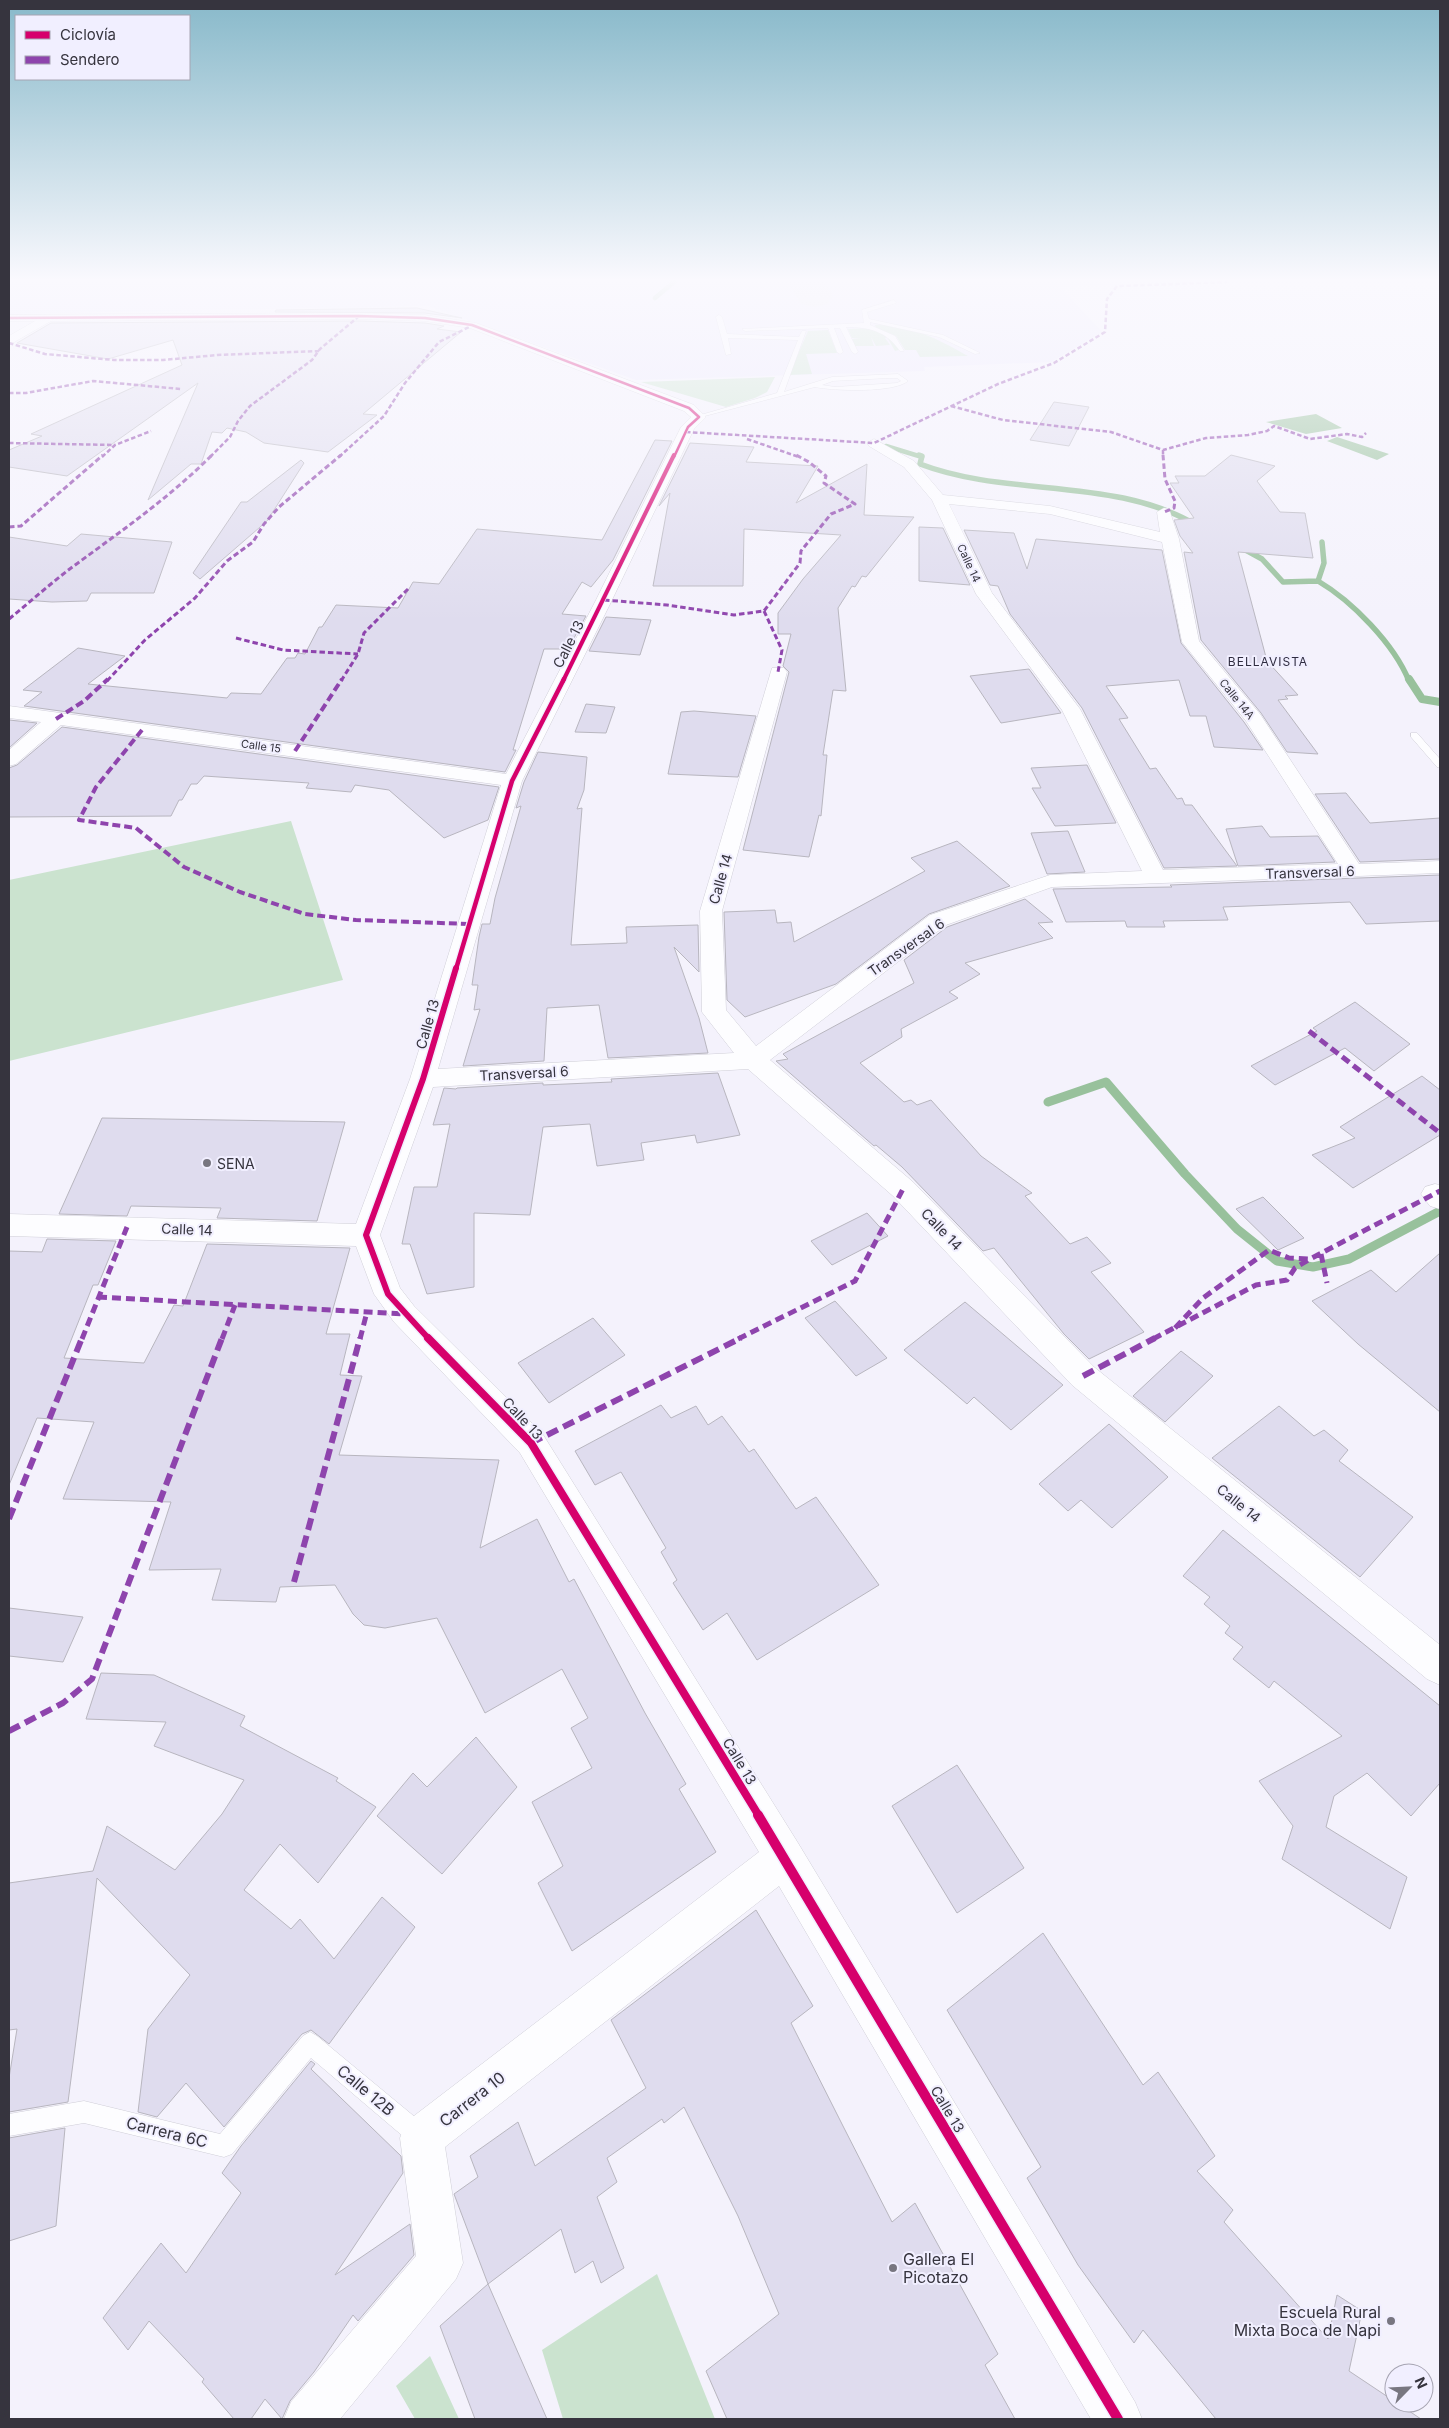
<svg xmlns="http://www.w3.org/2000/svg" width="1449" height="2428" viewBox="0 0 1449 2428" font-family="Inter,sans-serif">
<rect width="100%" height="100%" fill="#f4f2fc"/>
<!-- built -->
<path fill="#ece9fc" d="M9,282H1209L1061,287L1102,332L1051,362L924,367L925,371L636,380L428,306L9,314Z"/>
<!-- green -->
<path fill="#cbe3cf" d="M875,325C906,322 942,341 968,356L920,357L916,350H905L896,336L876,328Z
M869,328L891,337L899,350L895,351L887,337L885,338L890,345L876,346L871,337L874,346H855L852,339L860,338H852L848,329Z
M828,330L837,353L806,354L812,374L789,375L808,331Z
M775,377L767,392L755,398L726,407L641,382Z
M291,821L343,980L9,1061V880Z
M657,2274L715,2419H563L542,2350Z
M430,2356L459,2419H415L396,2386Z"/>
<!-- water -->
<path fill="#98c19c" d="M1316,414L1342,428L1306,434L1266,422Z
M1337,437L1389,454L1377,460L1327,441Z"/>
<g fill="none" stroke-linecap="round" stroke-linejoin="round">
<!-- stream-far3 -->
<path stroke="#98c19c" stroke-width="4.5" d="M655,298L674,282
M886,446L922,457"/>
<!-- stream-far2 -->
<path stroke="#98c19c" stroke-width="5.5" d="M919,455L922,456L920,464C1009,498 1115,476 1198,526
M1322,542L1324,563L1318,581C1352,601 1394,644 1409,681
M1242,548L1262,559L1283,582L1318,581"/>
<!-- stream-far1 -->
<path stroke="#98c19c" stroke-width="8" d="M1409,679L1422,699L1440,702"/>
<!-- stream -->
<path stroke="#98c19c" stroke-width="9" d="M1048,1102L1106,1082L1185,1174L1237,1229L1277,1261L1313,1267L1349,1259L1440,1211"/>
<!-- taxiway -->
<path fill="#e8e7ed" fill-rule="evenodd" d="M788,282H825L833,296L827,304L814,307L801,304Z"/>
</g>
<!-- building -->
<path fill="#dfdcee" stroke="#b8b6bf" d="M417,308L462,318L425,313L275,312L276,310Z
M359,321L425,323L444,326L437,329L461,332L363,414L377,415L328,452L264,443L246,432L227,428L222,433L212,432L201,464H191L148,500L198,383L67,476L9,467V450L42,436L31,434L182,365L173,340L108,359L17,343L51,323Z
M1054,402L1089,407L1069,446L1030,440Z
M655,440L672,441L613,560L591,587L582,582L562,614L586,616L568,649H544L513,750H516L505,772L24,706L42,692L23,690L78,648L125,656L88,684L227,698L231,693L261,694L287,658H295L298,653L305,654L319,627H322L336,605L398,608L413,582L439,584L477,529L602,540Z
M690,443L754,447L746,462L818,466L796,503L867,464L864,515L914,517L866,577L862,576L855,587L852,586L838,608L846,691L833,690L823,755H827L821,816L819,815L809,857L743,850L789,672L783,666L791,634H778V613L803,579L841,535L744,529L743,586H653L670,493L659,506Z
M1231,455L1275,466L1257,481L1280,512L1305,513L1313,558L1238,552L1267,661L1298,695L1285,696L1288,699L1278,700L1318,754L1287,752L1261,713L1201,640L1184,552L1193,553L1180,536L1174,520L1194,518L1170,483H1179L1175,476H1205Z
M301,460L304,463L267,521L200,579L193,573L241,502H247Z
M919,527L943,528L970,585L919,581Z
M964,530L1014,533L1027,569L1036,539L1162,550L1181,643L1244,722L1263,750L1214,747L1206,716H1190L1179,680L1106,686L1128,718L1119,719L1150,769L1156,768L1177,799L1182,798L1185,805H1192L1237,866L1164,868L1082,708L1010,614L998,586L990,585Z
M81,534L172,542L154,593H91L87,601L52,602L9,599V537L67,546Z
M606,617L651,620L640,655L589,651Z
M1029,669L1061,713L1001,723L970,676Z
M586,704L615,707L606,733L575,732Z
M694,711L756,716L738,777L668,774L681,712Z
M9,720L37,723L9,748Z
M62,727L499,787L488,820L444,838L389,790L355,785L351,792L306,788L309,783L204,776L197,784H191L182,800H179L171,816L9,817V768L17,765Z
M538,752L587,757L584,790L577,809L582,808L571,945L627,943L626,927L698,925L699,972L674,947L699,1018L708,1053L608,1058L599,1005L547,1008L544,1061L463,1066L480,1009L474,1010L478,985H472L479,937L482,924H490L495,898L521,806L516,808L524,782Z
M1087,765L1116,823L1055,826L1032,788H1041L1031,768Z
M1346,793L1370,823L1440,818V859L1360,862L1315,794Z
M1262,826L1270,837L1318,836L1335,862L1238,866L1226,829Z
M1068,831L1085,872L1047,874L1031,833Z
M957,841L1010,886L929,914L836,984L745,1017L727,1000L724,912L775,910L777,923L791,922L794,942L925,871L911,858Z
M1440,875V921L1366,924L1350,902L1223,907L1228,920L1163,921L1165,927H1127L1125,921L1066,922L1053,889L1172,887L1170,885Z
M1025,899L1053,922L1038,923L1053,938L965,963L980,974L949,992L958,998L901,1029L902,1037L860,1063L904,1102L911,1100L917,1105L931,1100L981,1156L1032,1193L1025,1196L1070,1244L1087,1237L1111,1263L1091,1272L1144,1332L1089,1359L1064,1334L994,1248L983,1251L902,1167L876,1145L874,1146L776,1061L788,1059L783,1054L914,983L904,960L947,927Z
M1355,1002L1410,1044L1374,1071L1345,1048L1275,1085L1251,1066L1317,1031L1313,1028Z
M718,1073L740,1135L697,1143L695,1135L641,1143L644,1160L597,1166L590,1124L543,1127L530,1215L474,1213V1287L427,1294L410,1244H402L414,1187H437L450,1124L433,1125L444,1088L456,1089L457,1088L543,1083V1085L612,1082L611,1079Z
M1422,1076L1440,1090V1135L1353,1188L1312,1155L1355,1138L1340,1127Z
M102,1118L345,1122L317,1221L217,1218L221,1208L131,1206L127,1216L59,1214Z
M1263,1197L1304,1238L1278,1250L1236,1209Z
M867,1213L888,1236L832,1265L811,1241Z
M47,1239L116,1241L98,1285H93L64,1358L144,1363L174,1305L183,1306L207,1244L350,1248L326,1334H350L340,1375L362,1376L339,1455L499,1460L480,1548L537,1519L569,1582L574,1579L645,1713L686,1784L679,1789L716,1852L572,1951L538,1883L563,1866L532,1802L592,1768L571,1728L588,1718L562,1669L485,1713L437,1618L385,1628L364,1625L353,1614L335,1585L280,1587L276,1602L212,1600L221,1569L149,1570L171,1502L63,1499L94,1422L37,1418L9,1485V1251L42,1252Z
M1440,1253V1412L1358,1344L1312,1301L1371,1270L1396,1292Z
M835,1301L887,1358L856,1376L805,1318Z
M965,1302L1063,1385L1011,1430L974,1397L967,1404L904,1350Z
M593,1318L625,1355L549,1403L518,1363Z
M1181,1351L1213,1376L1165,1422L1133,1396Z
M661,1405L671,1418L696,1406L708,1425L722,1416L749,1452L754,1449L796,1509L816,1497L879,1585L757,1660L727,1613L703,1630L673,1583L677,1580L661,1552L666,1548L621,1472L595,1485L575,1451Z
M1279,1406L1314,1436L1324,1430L1348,1450L1339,1461L1413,1517L1360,1577L1212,1458Z
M1109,1424L1168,1477L1112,1528L1081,1500L1068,1511L1039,1484Z
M1223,1530L1440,1706V1783L1411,1816L1367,1773L1334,1796L1326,1827L1407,1877L1390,1929L1282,1859L1293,1826L1259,1781L1342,1736L1274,1681L1269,1688L1233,1659L1243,1647L1225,1633L1230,1626L1204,1604L1210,1597L1183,1576Z
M9,1608L83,1617L63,1662L9,1656Z
M101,1673L154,1675L245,1716L240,1726L338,1778L336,1781L376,1807L318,1883L280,1844L244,1890L291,1929L300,1919L334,1959L382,1897L415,1927L329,2044L311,2030L302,2034L224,2127L186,2083L157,2117L138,2112L148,2029L190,1975L97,1878L68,2102L9,2112V2078L17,2029L9,2030V1883L93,1871L107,1826L175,1870L222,1814L244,1780L154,1746L166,1722L86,1719Z
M476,1737L517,1787L442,1874L377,1816L413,1773L427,1787Z
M957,1765L1024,1868L957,1913L892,1806Z
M756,1910L813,2006L791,2023L844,2128L892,2222L915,2203L998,2354L985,2365L1015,2419H727L706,2371L779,2314L738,2216L684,2107L664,2123L662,2119L607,2158L617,2182L597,2197L624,2268L601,2283L593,2261L575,2273L561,2229L488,2284L454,2194L478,2177L470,2156L518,2122L535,2166L646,2088L611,2020Z
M1043,1933L1143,2085L1158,2072L1215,2156L1197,2171L1233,2210L1224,2222L1328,2339L1337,2295L1362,2311L1349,2371L1421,2419H1216L1143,2330L1134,2343L1078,2265L1027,2178L1041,2167L947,2010Z
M311,2061L315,2064L311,2069L401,2156L403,2173L335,2275L410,2224L414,2255L358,2321L353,2315L314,2372L290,2401L282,2419L265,2399L251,2419H234L202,2382L204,2379L149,2321L128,2350L103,2318L161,2243L186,2273L241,2193L222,2173L241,2146Z
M65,2128L56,2226L9,2241V2138Z
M488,2284L547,2419H475L440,2326Z"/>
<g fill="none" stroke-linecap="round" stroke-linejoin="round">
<!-- lane casing -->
<g stroke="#d0cfd8" stroke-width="1">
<path id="lane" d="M894,300L896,303L867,312L869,319L943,335L980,353L975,354L939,337L870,322V325L895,336L904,351H900C886,331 869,327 846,327L858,352L855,354L852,352L840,328H834L843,352L840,354L837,352L828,328L745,331L742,329L864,323L862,310Z
M719,315L722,317L727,334L799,337L802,331H806L784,392L832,377L898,374L908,381C894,393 834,391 815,387L697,418V416L777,393L798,340L728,338L731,354L726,355L716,317ZM889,378H897L901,381L897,383L835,387L822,385L833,381Z
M1411,733H1417L1440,759V768L1437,767L1411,737Z
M310,2032L317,2036L427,2127L430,2135L427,2143L419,2146L411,2143L311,2058L232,2154L224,2157L84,2123L9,2136V2114L84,2101L220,2134L303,2036Z"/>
</g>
<!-- street casing -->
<g stroke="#d0cfd8" stroke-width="1">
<path id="street" d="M359,313L425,315L476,323L694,405L706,417L694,429L612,600L522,781L438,1069L734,1053L702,1012L700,911L772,668H784L787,672L722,911L726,1010L756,1046L930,915L1050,875L1142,871L1062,710L976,594L932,500L904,467L869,446L867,443L874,439L914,461L943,495L1050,506L1160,532L1157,512L1164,508L1169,509L1179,539L1199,641L1260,714L1359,864L1440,861V873L1052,887L946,925L770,1060L913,1182L1094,1367L1440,1645V1685L1427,1679L1072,1385L893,1196L748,1069L433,1087L380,1235L400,1288L414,1306L542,1433L798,1843L1135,2402L1142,2419H1091L779,1886L445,2147L463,2263L456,2279L340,2419H284L291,2402L416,2256L400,2138L406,2122L759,1852L520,1453L394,1322L374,1294L356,1246L9,1236V1214L356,1224L410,1079L501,785L61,725L16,764L9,766V750L41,722L9,718V706L506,774L596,600L681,427L691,417L684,411L470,328L425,321L359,319L51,321L9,345V336L35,321H9V315ZM949,504L1050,514L1162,542L1182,642L1246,721L1338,864L1163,870L1080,709L992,593Z
M1435,1184L1440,1185V1209L1430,1206L1421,1194L1425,1187Z"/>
</g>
<!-- lane -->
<use href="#lane" fill="#fdfdff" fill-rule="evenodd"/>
<!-- street -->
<use href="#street" fill="#fdfdff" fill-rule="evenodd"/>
<!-- quiet-far4 -->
<path stroke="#8e44ad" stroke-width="2.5" stroke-dasharray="4.5 2.5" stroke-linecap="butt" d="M9,343L45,354L114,360H163L217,355L319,351
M9,393H26L93,381L181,389
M951,406L1003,420L1111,432L1163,450L1206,438L1248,435L1267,431L1274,426L1310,439L1347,434L1362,437L1366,433
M686,432L874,443L998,384L1054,363L1105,332L1107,299L1117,286L1227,282
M747,439L799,457
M9,443L115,445
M1163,450V457
M102,457L115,445L151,431
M210,457L230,437L238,421L250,406L312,360L320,349L358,317
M339,457L384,416L405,383L439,342L471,326"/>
<!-- quiet-far3 -->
<path stroke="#8e44ad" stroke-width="3" stroke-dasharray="5.5 3" stroke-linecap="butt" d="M1163,455L1165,479L1175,501L1174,508L1164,512
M9,527L21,526L103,455
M604,600L667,605L734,615L764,611L800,563L801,551L831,514L855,504L824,483L826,476L809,462L796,455
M764,611L782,650L778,672
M9,619C30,602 50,584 71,568C120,532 169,498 212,455
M236,638L283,650L358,654
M107,681L145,640L195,598L227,561L253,542L264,524L279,507L341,455
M341,681L358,654L364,633L408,589"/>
<!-- quiet-far2 -->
<path stroke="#8e44ad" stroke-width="4" stroke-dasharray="8 4" stroke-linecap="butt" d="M56,719L84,701L108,679
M142,730L96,787L79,820L136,828L184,867L240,892L305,914L356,920L469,924
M295,751L342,679"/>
<!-- quiet-far1 -->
<path stroke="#8e44ad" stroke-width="5" stroke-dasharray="9 5" stroke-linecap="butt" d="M1309,1031L1440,1133
M1321,1254L1327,1283
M98,1297L404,1314
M1175,1328L1203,1298L1269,1250L1289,1258L1310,1259L1440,1191
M82,1339L127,1227
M222,1339L235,1305
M360,1339L367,1312
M738,1339L855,1281L903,1189
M1153,1339L1256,1285L1287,1280L1295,1268L1310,1259"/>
<!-- quiet -->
<path stroke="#8e44ad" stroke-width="6" stroke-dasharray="12 6" stroke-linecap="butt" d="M1083,1376L1155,1338
M531,1443L741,1338
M9,1519L82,1338
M294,1582L360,1338
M9,1731L63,1703L92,1679L222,1338"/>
<!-- cycleway-far5 casing -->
<g stroke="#f1efff" stroke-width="4">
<path id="cycleway-far5" d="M9,318L359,316L425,318L472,325L689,408L699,417L688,427L674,457"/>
</g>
<!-- cycleway-far4 casing -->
<g stroke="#f1efff" stroke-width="5.5">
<path id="cycleway-far4" d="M563,681L674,455"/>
</g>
<!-- cycleway-far3 casing -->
<g stroke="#f1efff" stroke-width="7">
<path id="cycleway-far3" d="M456,969L512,781L564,679"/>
</g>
<!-- cycleway-far2 casing -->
<g stroke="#f1efff" stroke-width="9">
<path id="cycleway-far2" d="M429,1339L388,1294L366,1235L423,1079L456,968"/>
</g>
<!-- cycleway-far1 casing -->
<g stroke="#f1efff" stroke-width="11">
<path id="cycleway-far1" d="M428,1338L531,1443L759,1816"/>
</g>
<!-- cycleway casing -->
<g stroke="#f1efff" stroke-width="13">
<path id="cycleway" d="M758,1815L1118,2419"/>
</g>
<!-- cycleway-far5 -->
<use href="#cycleway-far5" stroke="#d6006c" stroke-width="2.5"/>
<!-- cycleway-far4 -->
<use href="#cycleway-far4" stroke="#d6006c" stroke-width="4"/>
<!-- cycleway-far3 -->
<use href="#cycleway-far3" stroke="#d6006c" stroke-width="4.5"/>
<!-- cycleway-far2 -->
<use href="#cycleway-far2" stroke="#d6006c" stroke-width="6"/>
<!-- cycleway-far1 -->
<use href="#cycleway-far1" stroke="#d6006c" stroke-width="8"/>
<!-- cycleway -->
<use href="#cycleway" stroke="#d6006c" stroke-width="10"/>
</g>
<!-- sky -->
<linearGradient id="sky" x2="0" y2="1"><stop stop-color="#88b9ca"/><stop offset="0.45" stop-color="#faf9fe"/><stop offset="1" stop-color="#faf9fe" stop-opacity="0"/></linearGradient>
<rect width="1449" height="622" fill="url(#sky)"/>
<!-- markers -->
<g fill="#787680" stroke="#f1efff" stroke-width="2">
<circle cx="207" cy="1163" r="5"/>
<circle cx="893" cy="2268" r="5"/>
<circle cx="1391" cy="2321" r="5"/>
</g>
<g text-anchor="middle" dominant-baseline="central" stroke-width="4" stroke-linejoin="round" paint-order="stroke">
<!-- far-street labels -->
<g font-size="11" fill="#36343e" stroke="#f1efff">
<text transform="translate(969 563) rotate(65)">Calle 14</text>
<text transform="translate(1237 699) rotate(51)">Calle 14A</text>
<text transform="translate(261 746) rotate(8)">Calle 15</text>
</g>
<!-- far-neighbourhood labels -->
<g font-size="12" letter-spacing="1" fill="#2f2c40" stroke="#f1efff">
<text x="1268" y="661">BELLAVISTA</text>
</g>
<!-- street labels -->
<g font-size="14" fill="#36343e" stroke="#f1efff">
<text transform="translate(568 644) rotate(-63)">Calle 13</text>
<text transform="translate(1310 872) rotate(-2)">Transversal 6</text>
<text transform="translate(720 879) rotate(-74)">Calle 14</text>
<text transform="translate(906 947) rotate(-35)">Transversal 6</text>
<text transform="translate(427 1024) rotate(-74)">Calle 13</text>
<text transform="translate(524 1073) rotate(-3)">Transversal 6</text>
<text transform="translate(187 1229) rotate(2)">Calle 14</text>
<text transform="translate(942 1229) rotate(46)">Calle 14</text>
<text transform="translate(523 1418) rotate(47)">Calle 13</text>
<text transform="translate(1239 1503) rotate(39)">Calle 14</text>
<text transform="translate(740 1761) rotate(59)">Calle 13</text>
<text transform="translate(948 2109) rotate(59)">Calle 13</text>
</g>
<!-- poi labels -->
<g font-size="14" fill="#36343e" stroke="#f1efff" text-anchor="start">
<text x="217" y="1163">SENA</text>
</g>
<!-- near-street labels -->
<g font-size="16" fill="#36343e" stroke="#f1efff">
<text transform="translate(366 2090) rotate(40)">Calle 12B</text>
<text transform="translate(472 2099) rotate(-38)">Carrera 10</text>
<text transform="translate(167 2132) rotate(14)">Carrera 6C</text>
</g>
<!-- near-poi labels -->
<g font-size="16" fill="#36343e" stroke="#f1efff" text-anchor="start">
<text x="903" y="2259">Gallera El<tspan x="903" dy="18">Picotazo</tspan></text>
<text x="1381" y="2312" text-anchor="end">Escuela Rural<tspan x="1381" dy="18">Mixta Boca de Napi</tspan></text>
</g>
</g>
<!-- border -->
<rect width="1449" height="2428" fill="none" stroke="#36343e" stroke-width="20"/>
<!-- legend -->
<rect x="15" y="15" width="175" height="65" fill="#f1efff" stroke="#a6a4b2"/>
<rect x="25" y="31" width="25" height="8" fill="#d6006c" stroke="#a6a4b2"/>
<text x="60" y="40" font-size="15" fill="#36343e">Ciclovía</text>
<rect x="25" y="56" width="25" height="8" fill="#8e44ad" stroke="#a6a4b2"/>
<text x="60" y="65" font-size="15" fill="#36343e">Sendero</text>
<!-- north arrow -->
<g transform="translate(1409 2388) rotate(66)"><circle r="24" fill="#f1efff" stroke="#a6a4b2"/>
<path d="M0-4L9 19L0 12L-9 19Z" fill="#787680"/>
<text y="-8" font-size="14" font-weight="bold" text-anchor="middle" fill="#36343e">N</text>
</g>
</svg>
